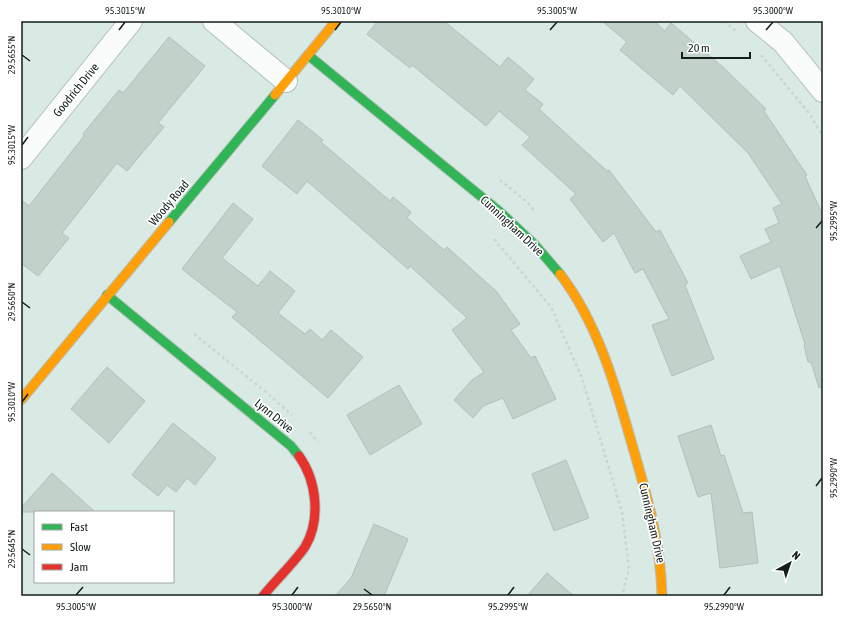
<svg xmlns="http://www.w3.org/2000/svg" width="844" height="617" viewBox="0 0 844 617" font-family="'Asap Condensed',sans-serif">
<rect width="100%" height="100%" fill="#d9e9e3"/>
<!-- building -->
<path fill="#c3d1cb" stroke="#b2bfba" d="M378,21H444L500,67L508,57L534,79L525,90L543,104L539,109L607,171L609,170L656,232L660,230L688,283L685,285L714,359L672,376L652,325L669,319L643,269L635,273L614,233L603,242L570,199L576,194L522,145L530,137L499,111L486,126L412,65L410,68L367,34Z
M602,21H654L665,31L671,23L724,68L766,109L764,111L807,175L805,176L823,216V387L819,388L811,362H808L804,345L805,344L780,266L751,279L740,256L771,242L765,229L779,223L773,208L782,204L748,153L680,86L673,95L620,50L627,42Z
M169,37L205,66L158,123L164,127L127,171L117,163L62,233L69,238L38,276L21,263V200L29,206L84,136L83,134L119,90L123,93Z
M298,120L323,140L321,142L390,201L393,197L411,212L407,218L444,250L447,247L496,291L520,324L511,330L531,358L535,356L556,399L513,419L503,398L483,406L473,418L454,400L472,380L484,372L452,330L467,318L410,266L408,269L307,181L297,194L262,166Z
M233,203L253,219L222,258L258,286L270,271L295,291L278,313L305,334L310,329L322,340L331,330L363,357L328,398L232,317L237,312L182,269Z
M107,367L145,401L109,443L71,409Z
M399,385L422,424L370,455L347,415Z
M173,423L216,458L195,485L187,478L176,492L167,485L158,496L132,475Z
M711,425L721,456L724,455L743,513L752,512L758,563L720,568L711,493L698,497L678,436Z
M566,460L589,518L554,531L532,474Z
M52,473L95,512H21V508Z
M374,524L408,539L384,596H335L351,578Z
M547,573L574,596H527Z"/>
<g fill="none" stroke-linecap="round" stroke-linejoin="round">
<!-- street casing -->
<g stroke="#b2bfba" stroke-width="24">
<path id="street" d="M214,21L286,81
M757,21L783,42L823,91
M21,158L131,21"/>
</g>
<!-- fast casing -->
<g stroke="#b2bfba" stroke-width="11">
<path id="fast" d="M308,55L500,212L535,245L560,274
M169,222L275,95
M107,295L291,446L299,456"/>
</g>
<!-- slow casing -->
<g stroke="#b2bfba" stroke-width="11">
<path id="slow" d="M275,95L336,21
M560,274C597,322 615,384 631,441C646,492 661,543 662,596
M21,400L169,222"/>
</g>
<!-- jam casing -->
<g stroke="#b2bfba" stroke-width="11">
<path id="jam" d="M263,596C276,580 293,564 305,547C321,520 317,481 299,456"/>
</g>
<!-- path -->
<path stroke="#cfd3d1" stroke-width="2.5" stroke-dasharray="3 3" stroke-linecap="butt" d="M724,21L736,31
M761,55L809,113L823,137
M500,180L527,202L534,210
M494,239L551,307L582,378L622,512L629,568L622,596
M194,334L266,392L292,415
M310,432L318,442"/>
<!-- street -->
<use href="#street" stroke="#f9fcfb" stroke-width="22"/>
<!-- fast -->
<use href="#fast" stroke="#30b455" stroke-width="9"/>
<!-- slow -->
<use href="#slow" stroke="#ff9f0a" stroke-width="9"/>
<!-- jam -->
<use href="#jam" stroke="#e5322d" stroke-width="9"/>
</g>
<!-- ticks -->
<path fill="none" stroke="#131e1a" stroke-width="1.5" d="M119,30L125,22M335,30L341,22M550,30L557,22M766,30L773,22M22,55L30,61M22,145L28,137M816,228L822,221M22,302L30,308M22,402L28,394M816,486L822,478M22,549L30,555M364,589L372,595M76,595L83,587M292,595L298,587M508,595L514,587M724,595L730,587"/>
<g text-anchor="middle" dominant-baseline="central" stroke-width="3.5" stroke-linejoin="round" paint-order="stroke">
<!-- street labels -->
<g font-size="12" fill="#131e1a" stroke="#fff">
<text transform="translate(76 90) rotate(-51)">Goodrich Drive</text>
<text transform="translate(169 203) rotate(-50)">Woody Road</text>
<text transform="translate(512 226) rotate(43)">Cunningham Drive</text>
<text transform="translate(274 416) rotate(39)">Lynn Drive</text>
<text transform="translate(652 523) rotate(77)">Cunningham Drive</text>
</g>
</g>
<!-- border -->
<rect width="844" height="617" fill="none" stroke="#ffffff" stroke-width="44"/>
<!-- legend -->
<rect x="34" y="511" width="140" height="72" fill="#ffffff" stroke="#a1a5a3"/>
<rect x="42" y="524" width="20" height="6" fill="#30b455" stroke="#a1a5a3"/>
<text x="70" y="531" font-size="12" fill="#131e1a">Fast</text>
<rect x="42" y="544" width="20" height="6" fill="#ff9f0a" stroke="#a1a5a3"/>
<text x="70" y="551" font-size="12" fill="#131e1a">Slow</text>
<rect x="42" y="564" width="20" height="6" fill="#e5322d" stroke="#a1a5a3"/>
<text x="70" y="571" font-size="12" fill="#131e1a">Jam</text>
<!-- north arrow -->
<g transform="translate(790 563) rotate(40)" stroke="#ffffff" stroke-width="3" paint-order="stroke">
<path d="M0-3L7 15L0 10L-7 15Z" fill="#131e1a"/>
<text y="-6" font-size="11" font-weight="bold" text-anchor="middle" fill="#131e1a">N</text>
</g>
<!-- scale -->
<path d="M682 52v6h68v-6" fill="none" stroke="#131e1a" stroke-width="2"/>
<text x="688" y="52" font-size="12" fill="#131e1a" stroke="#ffffff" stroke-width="3" paint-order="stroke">20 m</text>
<rect x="22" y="22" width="800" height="573" fill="none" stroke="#131e1a" stroke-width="1.5"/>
<g font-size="10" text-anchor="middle" fill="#131e1a">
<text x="125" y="14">95.3015°W</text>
<text x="341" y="14">95.3010°W</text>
<text x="557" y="14">95.3005°W</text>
<text x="773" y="14">95.3000°W</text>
<text transform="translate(11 55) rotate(-90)" y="4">29.5655°N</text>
<text transform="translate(11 145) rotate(-90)" y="4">95.3015°W</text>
<text transform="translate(833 221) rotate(-90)" y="4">95.2995°W</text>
<text transform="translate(11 302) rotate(-90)" y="4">29.5650°N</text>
<text transform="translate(11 402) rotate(-90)" y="4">95.3010°W</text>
<text transform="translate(833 478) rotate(-90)" y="4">95.2990°W</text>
<text transform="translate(11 549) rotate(-90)" y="4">29.5645°N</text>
<text x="76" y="610">95.3005°W</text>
<text x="292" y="610">95.3000°W</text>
<text x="372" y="610">29.5650°N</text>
<text x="508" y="610">95.2995°W</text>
<text x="724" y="610">95.2990°W</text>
</g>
</svg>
